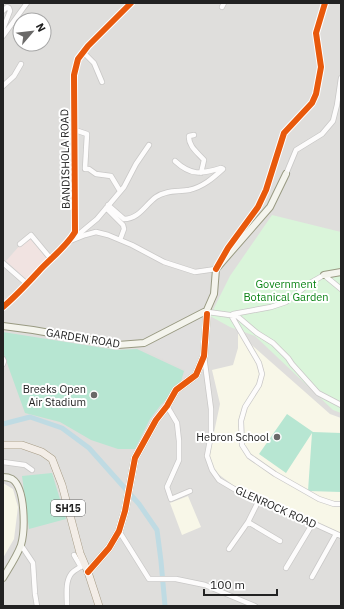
<svg xmlns="http://www.w3.org/2000/svg" width="344" height="609" viewBox="0 0 344 609" font-family="'IBM Plex Sans',sans-serif">
<rect width="100%" height="100%" fill="#f0eeeb"/>
<!-- residential -->
<path fill="#dfdedc" fill-rule="evenodd" d="M3,3H341V606H3ZM20,20H44V44H20Z"/>
<!-- commercial -->
<path fill="#f1e3e1" d="M28,236L47,259L26,279L6,261Z"/>
<!-- education -->
<path fill="#f8f7e8" d="M238,333L330,414L341,418V533L254,496L233,485L214,471L209,456L220,404L212,370L233,365L238,348Z
M3,483L13,489L18,507L14,539L3,558Z
M188,496L201,527L182,535L170,503Z"/>
<!-- park -->
<path fill="#daf5da" d="M272,215L341,232V413L333,410L255,336L230,327L210,316L230,276Z"/>
<!-- pitch -->
<path fill="#b7e6d2" d="M3,332L116,350L137,349L184,371L180,385L160,406L150,419L135,449H118L91,440L60,422L25,413L3,352Z
M287,414L313,432L341,433V492L308,491L312,433L286,473L259,454Z
M52,473L66,519L29,529L22,476Z"/>
<!-- parking -->
<path fill="#e0dfde" d="M203,315V346L200,363L193,374L183,379L185,370L140,348V346Z"/>
<g fill="none" stroke-linecap="round" stroke-linejoin="round">
<!-- canal -->
<path stroke="#bfdbe3" stroke-width="5" d="M3,424L30,417L62,428L89,448L139,504L157,530L161,561L165,606"/>
<!-- street casing -->
<g stroke="#c9c8c7" stroke-width="6">
<path id="street" d="M222,7L224,3
M3,11L7,7L9,8L10,11L3,29
M3,36L27,3
M83,52L94,63L102,82
M3,86L14,76L21,64
M75,130L87,134L85,169H89L96,174L111,176L120,191
M194,135L189,136C188,146 198,153 204,160L201,173
M175,161C191,176 201,174 221,168L223,169
M286,174L296,150L322,134L333,121L337,105L341,78
M108,205L124,219C139,219 145,205 156,197C166,190 178,192 189,190C203,187 213,178 223,169
M106,208L123,225L124,229L120,240
M74,238L97,219L124,187L136,164L149,145
M70,241L85,235L96,232L108,235L132,245L164,262L195,272L216,269L217,268
M20,244L31,235L51,259
M221,260L228,248L258,207L266,190L284,133L312,103L316,94L321,67L316,33L325,3
M3,263L27,284
M3,307C16,296 27,284 39,271C51,258 66,247 75,232L74,75L78,59L88,46L131,3
M208,312L237,316L257,333L273,343L288,358L292,364L318,393L341,405
M233,314L271,307L286,302L310,283L324,275L341,289
M231,315L259,363L262,374L259,385L245,407L241,421L242,445L249,456L275,474L319,499L334,504H341
M204,356L211,409V435L207,456L212,470L219,480L241,493L295,515L341,536
M3,359L4,361L3,364
M167,406L177,423L179,441V460L167,487L171,499L190,491
M3,462L25,465L32,470
M248,522L280,541
M119,531L149,579H176L205,585L255,606
M21,545L33,563L35,594L37,606
M229,549L248,522L259,500
M74,555L81,567
M286,568L313,523
M312,577L336,534
M67,606C67,596 65,582 71,574C74,570 81,567 85,564"/>
</g>
<!-- secondary casing -->
<g stroke="#999a82" stroke-width="8">
<path id="secondary" d="M324,275L341,272
M207,310L214,294L216,269L270,207L286,174
M3,326L33,330L118,345L144,343L204,312
M3,477C6,477 10,478 12,479C26,488 25,531 21,545C17,556 9,568 3,578
M88,572L109,548L119,531L125,511L135,458L156,420L167,406L176,390L196,375L204,356L207,314"/>
</g>
<!-- primary casing -->
<g stroke="#a79c86" stroke-width="8">
<path id="primary" d="M3,445H22L42,452L52,459L62,485L80,553L88,572L99,606"/>
</g>
<!-- street -->
<use href="#street" stroke="#fdfcfc" stroke-width="4.5"/>
<!-- secondary -->
<use href="#secondary" stroke="#f4f4ed" stroke-width="6"/>
<!-- primary -->
<use href="#primary" stroke="#f3ede7" stroke-width="7"/>
<!-- cycleway casing -->
<g stroke="#fff" stroke-width="8">
<path id="cycleway" d="M216,269L228,248L258,207L266,190L284,133L312,103L316,94L321,67L316,33L325,3
M3,307C16,296 27,284 39,271C51,258 66,247 75,232L74,75L78,59L88,46L131,3
M88,572L109,548L119,531L125,511L135,458L156,420L167,406L176,390L196,375L204,356L207,314"/>
</g>
<!-- cycleway -->
<use href="#cycleway" stroke="#e8590c" stroke-width="6"/>
</g>
<!-- markers -->
<g fill="#6a6968" stroke="#fff" stroke-width="1.5">
<circle cx="94" cy="395" r="4"/>
<circle cx="277" cy="437" r="4"/>
</g>
<g text-anchor="middle" dominant-baseline="central" stroke-width="4" stroke-linejoin="round" paint-order="stroke">
<!-- shield labels -->
<rect fill="#fff" stroke="#646464" stroke-width="1" x="51" y="500" width="34" height="16" rx="3"/>
<g font-size="10" font-weight="bold" fill="#222">
<text x="68" y="508">SH15</text>
</g>
<!-- street labels -->
<g font-size="11" fill="#222" stroke="#fff">
<text transform="translate(65 159) rotate(-91)">BANDISHOLA ROAD</text>
<text transform="translate(83 338) rotate(9)">GARDEN ROAD</text>
<text transform="translate(276 507) rotate(24)">GLENROCK ROAD</text>
</g>
<!-- park labels -->
<g font-size="11" fill="#0c8416" stroke="#fff">
<text x="286" y="284">Government<tspan x="286" dy="13">Botanical Garden</tspan></text>
</g>
<!-- poi labels -->
<g font-size="11" fill="#222" stroke="#fff" text-anchor="end">
<text x="86" y="389">Breeks Open<tspan x="86" dy="13">Air Stadium</tspan></text>
<text x="269" y="437">Hebron School</text>
</g>
</g>
<!-- border -->
<rect width="344" height="609" fill="none" stroke="#222222" stroke-width="8"/>
<!-- north arrow -->
<g transform="translate(32 32) rotate(62)"><circle r="19" fill="#ffffff" stroke="#a7a7a7"/>
<path d="M0-3L7 15L0 10L-7 15Z" fill="#6a6968"/>
<text y="-6" font-size="11" font-weight="bold" text-anchor="middle" fill="#222222">N</text>
</g>
<!-- scale -->
<path d="M204 589v6h73v-6" fill="none" stroke="#222222" stroke-width="2"/>
<text x="210" y="589" font-size="12" fill="#222222" stroke="#ffffff" stroke-width="3" paint-order="stroke">100 m</text>
</svg>
